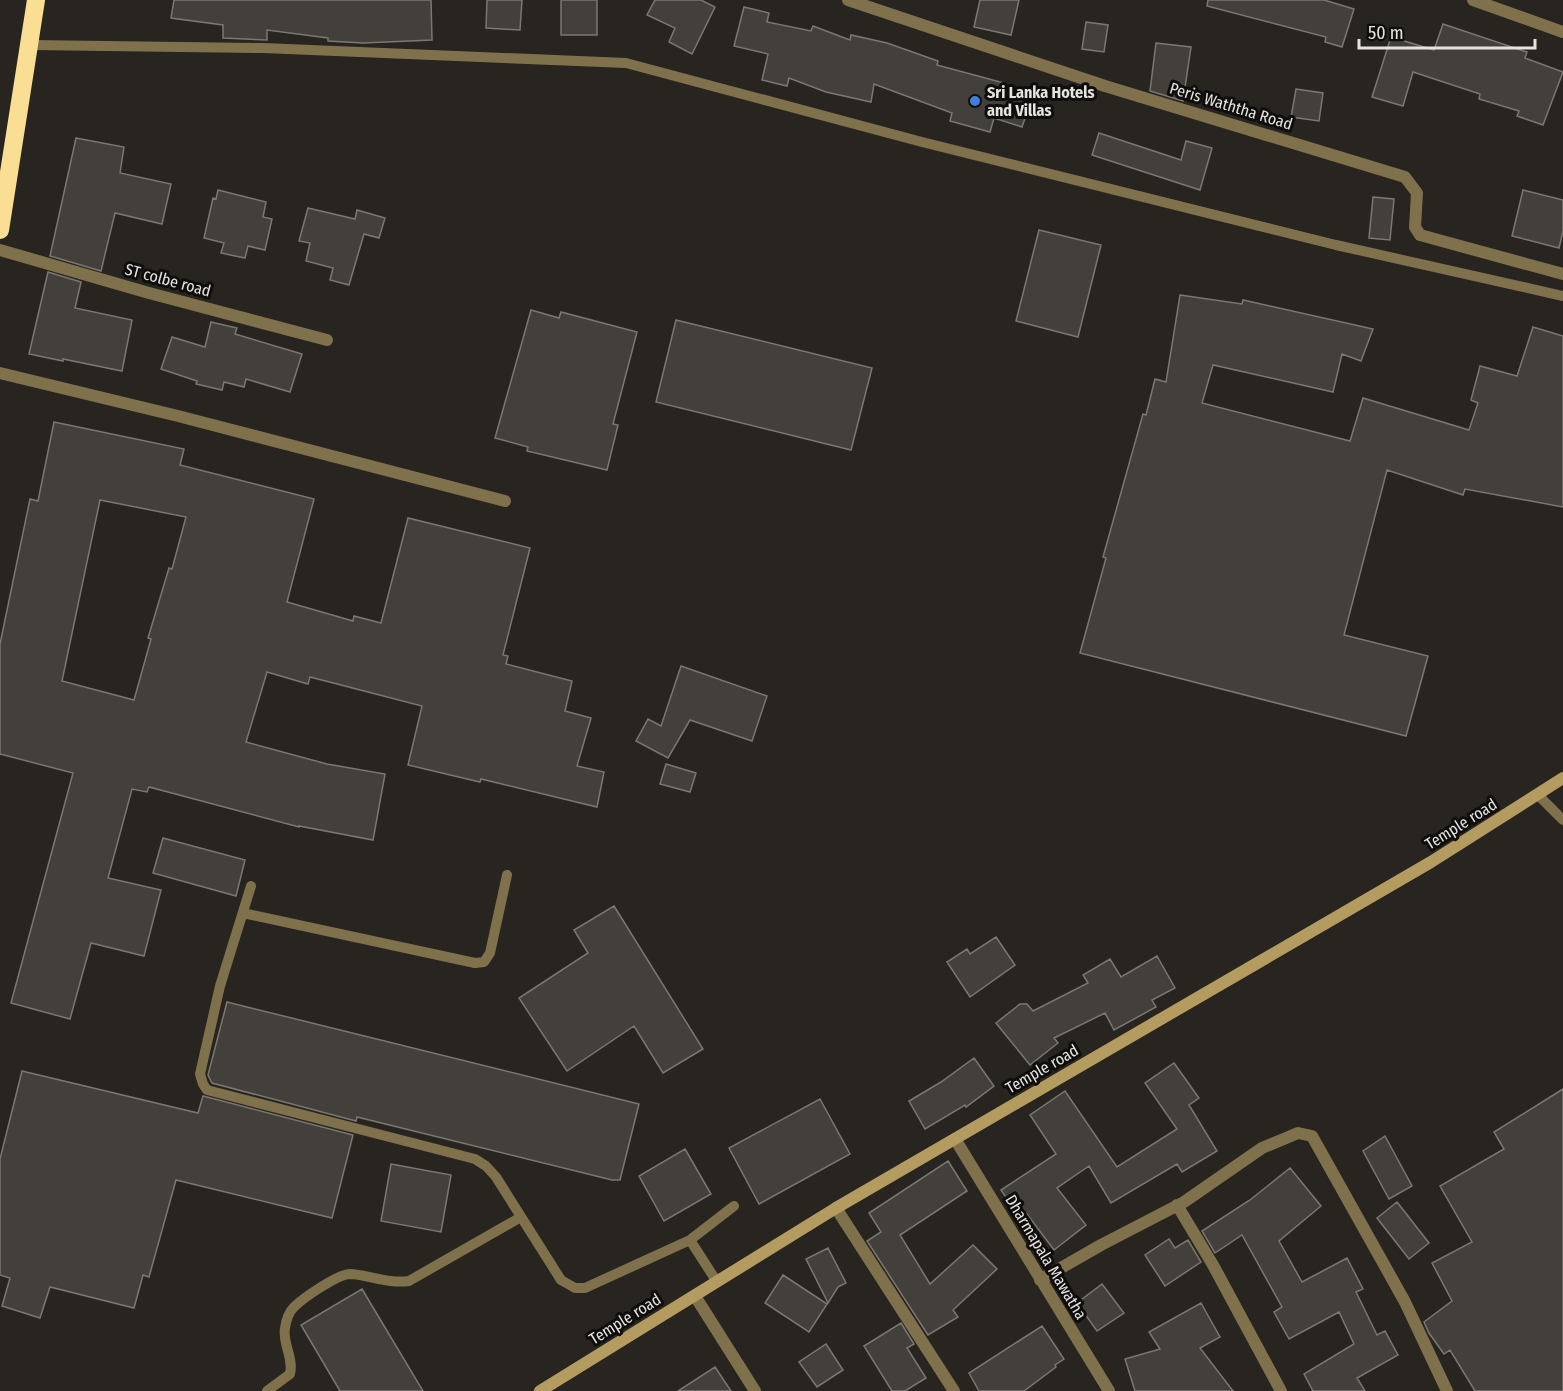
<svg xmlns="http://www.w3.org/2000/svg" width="1563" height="1391" viewBox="0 0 1563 1391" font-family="'Fira Sans Condensed',sans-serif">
<rect width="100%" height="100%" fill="#282420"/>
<!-- building -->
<path fill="#433f3a" stroke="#7b7771" stroke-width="1.5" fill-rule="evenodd" d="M174,0H431L432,40L363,43L328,41V38L267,30V40L223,38V25L171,18Z
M487,0H522L520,30L486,28Z
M561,0H597V35H561Z
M655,0H701L715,7L692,54L669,42L675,28L647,15Z
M980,0H1019L1011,35L974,27Z
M1208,0H1324L1354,9L1342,47L1325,42L1326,37L1207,6Z
M744,7L769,13L767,22L811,31L813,26L850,40L851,35L887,43L938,61L937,65L1004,83L1002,88L1032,98L1022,127L994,118L990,132L950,121L952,113L874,84L871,102L826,92L789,78L787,86L762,80L768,54L734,46Z
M1086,22L1108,25L1104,52L1082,49Z
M1443,24L1527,52L1525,58L1563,72L1543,125L1517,116L1519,111L1479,99L1480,94L1413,72L1403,106L1372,97L1391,37L1434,50Z
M1156,43L1191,47L1183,101L1150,91Z
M1296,89L1323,93L1319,121L1291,117Z
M1099,133L1181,160L1186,141L1212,148L1200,190L1092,155Z
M76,138L124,147L120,173L171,184L162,224L115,213L101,271L50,256Z
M218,190L266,202L263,217L272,219L265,250L248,246L245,258L221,253L224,243L204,238L213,198L216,199Z
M1523,190L1563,200V231L1559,248L1512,236Z
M1373,197L1394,199L1390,240L1369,238Z
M308,208L355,219L357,210L385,218L379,238L364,234L349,285L330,280L333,268L306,261L310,243L299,241Z
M1039,230L1101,245L1078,337L1016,321Z
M48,272L81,282L75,308L132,320L122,371L63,359V361L29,354Z
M1180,295L1242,304L1243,300L1373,329L1361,361L1342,354L1333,392L1213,365L1202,403L1350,441L1363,398L1469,430L1478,403L1471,400L1480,366L1517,376L1533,327L1563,336V507L1465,489L1463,495L1387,470L1344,635L1428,656L1406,736L1080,653L1106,558L1103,557L1143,414L1146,415L1155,379L1166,382Z
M531,310L559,318L561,312L637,332L613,424L618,425L607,470L527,451L528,447L495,438Z
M676,320L872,368L851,450L656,402Z
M211,322L237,328L235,334L302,354L290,392L246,379L244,387L224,382L222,390L196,384L197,381L161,369L172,337L205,347Z
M54,422L184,449L180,465L314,499L287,602L353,621L354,616L381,623L408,518L530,548L503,655L508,656L506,664L572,681L565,711L591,718L577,766L604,772L597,807L481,779L480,782L408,765L422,706L310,677L308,684L267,672L246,742L327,764L385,774L373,840L299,826V827L149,787L147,792L132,789L108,878L161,890L144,956L91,943L70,1019L11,1003L73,773L0,754V644L30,499L38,501ZM100,500L186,517L172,569L169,568L148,638L151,639L134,700L62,681Z
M681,666L767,696L752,741L690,720L668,758L636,741L648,719L661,726Z
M666,764L696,773L690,792L660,784Z
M163,838L245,860L236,896L153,873Z
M614,906L703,1049L663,1073L634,1026L567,1071L519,998L588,953L574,930Z
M996,937L1015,965L970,997L947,962L967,949L970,954Z
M1157,956L1175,988L1152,1000L1156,1007L1114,1030L1105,1013L1054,1038L1058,1043L1030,1065L996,1023L1020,1004H1027L1033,1011L1088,983L1083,975L1110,959L1121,977Z
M227,1002L639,1104L620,1180H612L357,1117L356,1121L212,1083L208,1075Z
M974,1058L994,1086L966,1107L965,1105L925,1129L909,1101L941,1082Z
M1174,1063L1199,1098L1189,1105L1217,1151L1182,1172L1177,1164L1111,1203L1089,1166L1057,1188L1086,1225L1054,1250L1024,1210L1018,1215L1001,1190L1056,1154L1030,1115L1065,1091L1117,1167L1177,1129L1145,1083Z
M22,1071L198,1113L203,1096L353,1135L332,1218L176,1180L149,1277L143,1275L134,1308L50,1287L40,1318L2,1306L10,1278L0,1275V1159Z
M1563,1089V1391H1475L1450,1350L1444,1354L1429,1333L1424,1322L1452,1301L1432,1263L1472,1242L1440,1186L1504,1149L1494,1132Z
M820,1099L850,1154L759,1204L729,1148Z
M1385,1136L1412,1186L1389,1199L1363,1151Z
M685,1149L711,1194L664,1221L639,1176Z
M948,1161L967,1191L900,1235L930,1284L973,1245L997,1269L953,1310L958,1317L928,1335L867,1241L881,1232L869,1213Z
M391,1164L451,1175L441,1232L381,1221Z
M1290,1168L1321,1206L1279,1241L1302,1282L1347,1258L1363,1289L1356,1292L1377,1335L1385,1331L1398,1355L1357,1378L1365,1391H1313L1304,1374L1354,1344L1339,1312L1289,1339L1274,1312L1282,1307L1242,1235L1215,1253L1202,1231L1250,1200Z
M1397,1202L1429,1243L1409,1259L1377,1218Z
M1169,1239L1175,1248L1188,1240L1201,1262L1165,1286L1145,1255Z
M828,1248L846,1283L838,1287L828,1303L806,1259Z
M783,1275L827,1304L809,1332L765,1303Z
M1102,1284L1124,1313L1097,1331L1077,1303Z
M362,1289L423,1391H340L301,1325Z
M1201,1303L1220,1337L1200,1348L1233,1391H1135L1125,1359L1160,1349L1149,1332Z
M901,1323L914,1344L907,1348L926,1378L905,1391H892L864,1346Z
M1042,1326L1064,1359L1055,1365L1056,1367L1024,1391H979L969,1373Z
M826,1344L843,1370L817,1387L799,1362Z
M715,1367L731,1391H678Z"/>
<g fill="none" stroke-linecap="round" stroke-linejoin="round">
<!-- lane -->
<path stroke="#7f714c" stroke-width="10" d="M31,45L263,48L626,63L922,142L1336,245L1563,296
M1538,795L1563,820
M251,886L220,986L200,1074L203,1084L207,1090L475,1159L486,1166L496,1177L561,1280L575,1288H585L690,1240L734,1206
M243,913L475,963L484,962L490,953L507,875
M690,1240L717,1282
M267,1391L290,1374C294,1358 282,1343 285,1328C286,1321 289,1312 294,1307C303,1298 338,1274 350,1274C370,1275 388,1284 409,1281L521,1217"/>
<!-- street -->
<path stroke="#7f714c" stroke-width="12" d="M848,0L1105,86L1405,177L1417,193L1415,227L1420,235L1563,274
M1473,0L1563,32
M0,250L149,293L327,340
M0,373L178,416L505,501
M955,1139L1109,1391
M1177,1205L1213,1265L1281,1391
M836,1208L954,1391
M1040,1280L1101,1245L1184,1202L1262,1148L1298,1133L1312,1136L1405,1302L1447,1391
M695,1296L755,1391"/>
<!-- secondary -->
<path stroke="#b49c60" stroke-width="12" d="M540,1391L836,1208L1431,862L1563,778"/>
<!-- highway -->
<path stroke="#fade93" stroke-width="18" d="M0,230L36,0"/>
</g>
<!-- markers -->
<circle fill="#3f7fe0" stroke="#100e0c" stroke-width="2" cx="975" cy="101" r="6"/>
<g text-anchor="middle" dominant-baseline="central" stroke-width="6" stroke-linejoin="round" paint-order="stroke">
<!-- poi labels -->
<g font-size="16" font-weight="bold" fill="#e6e4e1" stroke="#100e0c" text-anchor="start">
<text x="987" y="92">Sri Lanka Hotels<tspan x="987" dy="18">and Villas</tspan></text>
</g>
<!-- street labels -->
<g font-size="16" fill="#e6e4e1" stroke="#100e0c">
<text transform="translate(1231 106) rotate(17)">Peris Waththa Road</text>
<text transform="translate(168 280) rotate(15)">ST colbe road</text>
<text transform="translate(1461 824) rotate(-32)">Temple road</text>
<text transform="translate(1042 1069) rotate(-30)">Temple road</text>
<text transform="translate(1046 1257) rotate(59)">Dharmapala Mawatha</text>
<text transform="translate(625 1319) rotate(-32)">Temple road</text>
</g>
</g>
<!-- scale -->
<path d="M1359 39v9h176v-9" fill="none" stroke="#e6e4e1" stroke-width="3"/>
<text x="1368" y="39" font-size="18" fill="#e6e4e1" stroke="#100e0c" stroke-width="4.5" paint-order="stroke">50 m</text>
</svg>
